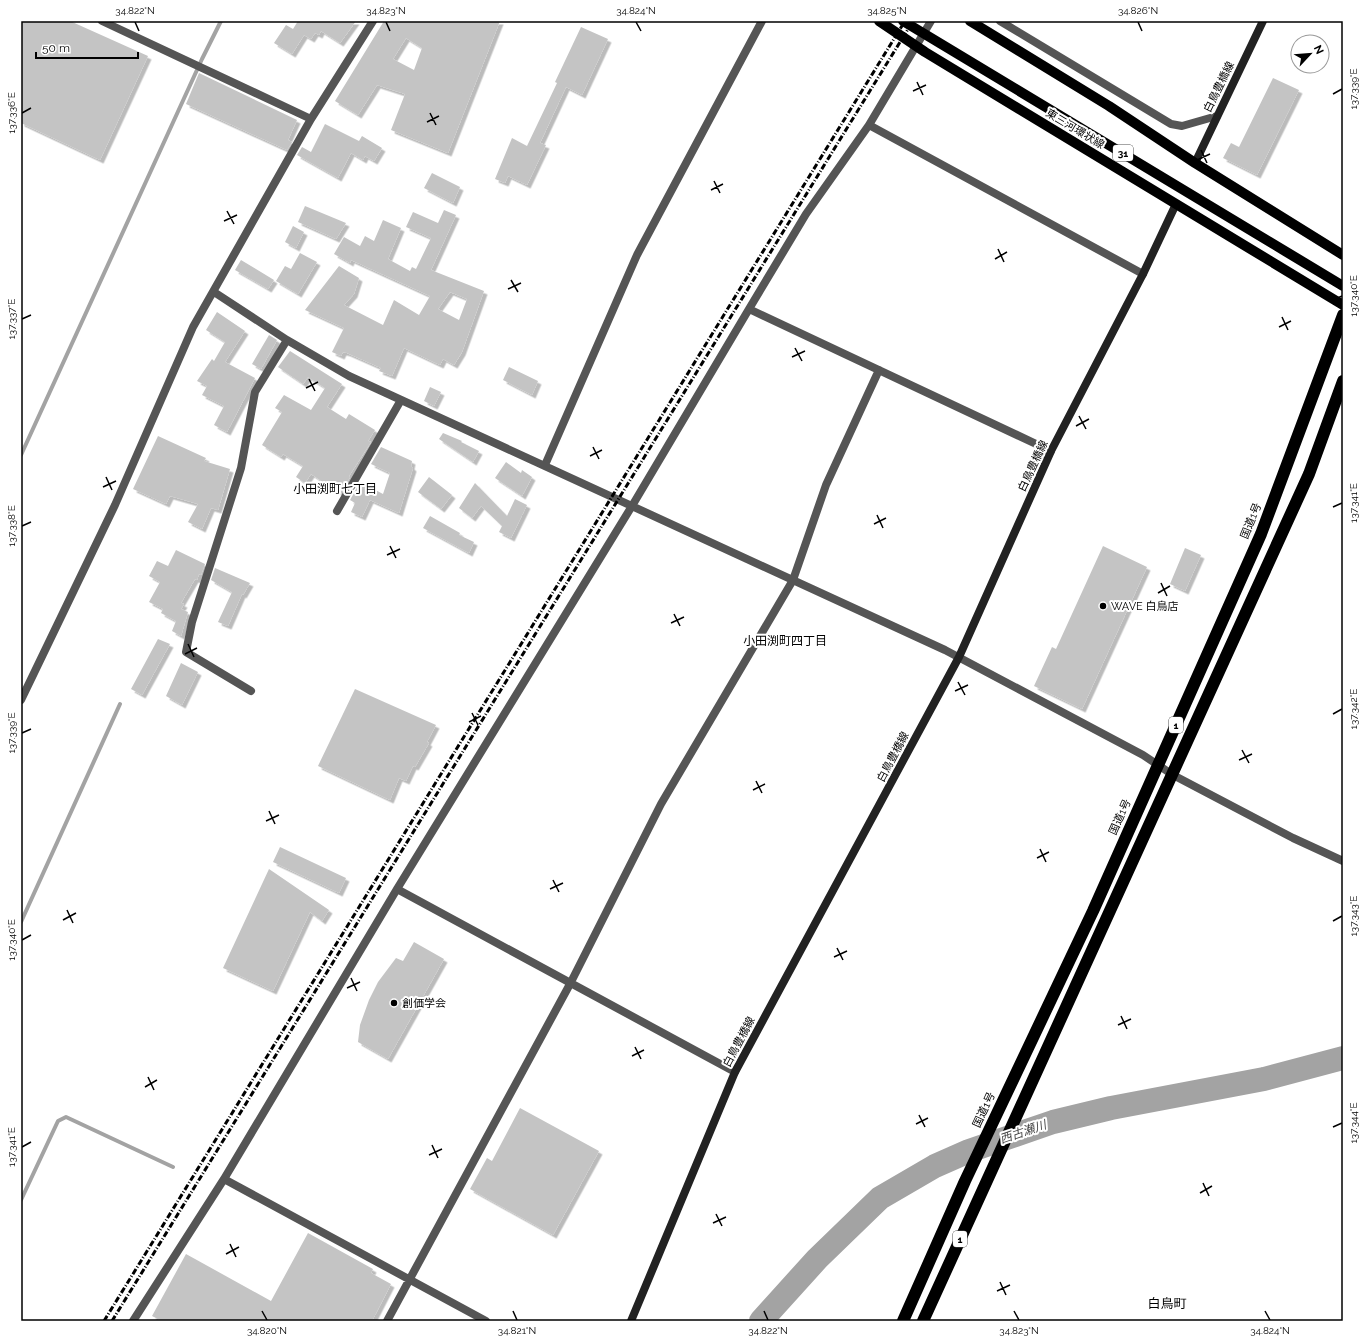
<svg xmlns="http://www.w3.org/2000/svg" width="1364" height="1342" viewBox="0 0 1364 1342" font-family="Raleway,'Noto Sans JP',sans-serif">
<defs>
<filter id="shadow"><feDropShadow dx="3.5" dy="3.5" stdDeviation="0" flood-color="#0004"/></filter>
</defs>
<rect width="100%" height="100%" fill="#fff"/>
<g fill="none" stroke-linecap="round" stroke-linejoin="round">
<!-- stream -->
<path stroke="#a3a3a3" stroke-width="4" d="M21,455L202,59L221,21
M21,922L120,704
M21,1200L58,1121L66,1117L173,1167"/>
<!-- river -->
<path stroke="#a3a3a3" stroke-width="24" d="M761,1321L817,1259L880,1198L935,1166L969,1151L1053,1122L1111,1108L1264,1079L1343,1058"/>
</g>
<!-- building -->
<path fill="#c4c4c4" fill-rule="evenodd" filter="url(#shadow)" d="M21,21H70L148,56L100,160L21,123Z
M298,21H356L340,43L321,31L319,35L315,33L311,39L304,35L292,54L274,43L286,25L293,29Z
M384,21H500L448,153L391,130L405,94L377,85L358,115L335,101ZM406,38L422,48L414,70L393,59Z
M581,27L608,39L582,95L566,87L540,143L546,145L527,185L508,176L505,183L495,179L512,138L527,146L557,83L555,82Z
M199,73L297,120L288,140L292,142L287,150L186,104Z
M1273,78L1299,90L1257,175L1223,158L1231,143L1239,147Z
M325,124L359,141L362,136L382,148L374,161L365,156L363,160L351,153L338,178L297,155L302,147L311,152Z
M432,173L460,187L453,203L424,188Z
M305,206L346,223L336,239L298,222Z
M444,210L456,215L431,270L484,291L462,352L454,365L443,359L440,365L404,348L392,376L379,371L381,368L347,353L343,352L341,356L332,352L344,328L305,310L339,266L359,278L354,294L344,305L383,325L394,300L419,315L430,296L351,260L350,263L334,254L344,237L360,246L365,236L374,241L383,220L401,228L388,259L410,271L412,267L416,269L431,238L406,227L413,212L438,223ZM450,292L467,299L459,320L438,309Z
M293,226L304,232L296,248L285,242Z
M300,253L317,262L298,294L276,281L285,266L291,269Z
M241,260L274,280L268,289L235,270Z
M217,312L245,331L225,362L255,378L227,432L214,425L224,406L202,395L207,386L197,381L212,359L214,361L225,342L206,330Z
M269,335L277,340L261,369L252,364Z
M290,351L342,384L327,407L346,419L349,414L375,430L368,441L371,442L349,476L350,477L341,494L311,474L305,483L296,477L303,466L283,454L281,457L262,445L282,412L275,408L284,395L311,410L325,388L308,377L303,384L278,367Z
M509,367L538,381L532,395L503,380Z
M430,387L441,392L434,406L424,401Z
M443,433L462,441L461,442L479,451L473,462L439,439Z
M158,436L206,458L204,461L230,469L218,510L211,508L202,529L188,522L198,504L170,496L166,504L133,489Z
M381,447L412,461L411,466L413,468L399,513L370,500L362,517L351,512L355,503L350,500L360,482L383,494L390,473L371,464Z
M506,462L521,473L522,470L532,477L522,496L495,478Z
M429,477L452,495L441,509L418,492Z
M475,483L507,516L515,499L527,505L511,538L499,532L502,526L481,506L472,518L459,508Z
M430,516L460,533L459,535L474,542L469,553L423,528Z
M1103,546L1147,567L1082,709L1034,686L1052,647L1056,649Z
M1185,548L1201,555L1185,591L1170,584Z
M176,550L205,564L201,575L199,574L197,580L195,579L181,603L184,604L181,609L188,612L181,636L172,631L176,621L161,613L163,609L149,602L160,582L149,576L157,561L168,566Z
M215,568L250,583L243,595L242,594L228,626L218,622L232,592L211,580Z
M158,639L170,644L142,695L131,689Z
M181,663L198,672L182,705L166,696Z
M355,689L436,725L427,742L429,743L415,767L413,766L406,781L399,778L390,800L318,766Z
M280,847L346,878L339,893L273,862Z
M269,869L329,910L322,921L310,912L273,991L223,968Z
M414,942L444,959L388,1059L358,1042L360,1025L369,1000L378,982L396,958L403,961Z
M520,1108L599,1151L553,1235L470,1189L487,1158L492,1161Z
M308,1233L373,1269L371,1273L391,1284L372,1321H162L152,1316L186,1254L271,1301Z"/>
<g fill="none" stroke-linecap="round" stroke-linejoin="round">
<!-- street -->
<path stroke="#555" stroke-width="8" d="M102,21L311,119
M931,21L869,125L1143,274
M1000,21L1171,124L1182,126L1217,116
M869,125L806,214L749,309L1051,451
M214,292L287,340L349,376L945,650L1143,755L1173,775L1293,838L1343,861
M545,465L637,255L762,21
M337,511L401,400
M251,691L186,652L192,622L241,468L255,392L287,340
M21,700L115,505L193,327L311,119L373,21
M397,889L735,1072
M133,1321L224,1179
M387,1321L570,984L661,804L793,580L826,485L879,370
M486,1321L224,1179L397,889L632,506L749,309"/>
<!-- secondary -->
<path stroke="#222" stroke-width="8" d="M1195,163L1263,21
M631,1321L735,1072L959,657L1051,451L1143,274L1176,204"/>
<!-- primary -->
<path stroke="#000" stroke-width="10" d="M879,21L925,52L1343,305
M903,21L1343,286
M970,21L1109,106L1195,163L1343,255"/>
<!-- highway -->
<path stroke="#000" stroke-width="12" d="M903,1321L965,1181L1093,911L1261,534L1343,315
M923,1321L1309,474L1343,381"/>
<!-- rail -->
<path stroke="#000" stroke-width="3" stroke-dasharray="6 2 1 2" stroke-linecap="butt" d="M104,1321L905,21
M112,1321L913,21"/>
</g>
<!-- ticks -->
<path fill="none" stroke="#000" stroke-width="1.5" d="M135,22L139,31M386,22L390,31M636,22L641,31M887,22L892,31M1138,22L1142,31M917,82L923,95M913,91L926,85M1333,94L1342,89M22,113L31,108M430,113L436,125M427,122L439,116M1201,150L1207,163M1197,160L1210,154M714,181L720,193M711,190L723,184M227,211L234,224M224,221L237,215M998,249L1004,262M995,259L1007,252M511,280L518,292M508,289L521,283M1333,300L1342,296M1282,317L1288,330M22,319L31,315M1279,327L1291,321M795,348L802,361M792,357L805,351M309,379L315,391M306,388L318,382M1079,416L1086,429M1076,426L1089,419M593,447L599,459M590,456L602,450M106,477L112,490M103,487L116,481M1333,507L1342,503M877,515L883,528M874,524L886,518M22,526L31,522M390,546L396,558M387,555L400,549M1161,583L1167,596M1158,593L1170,586M674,614L680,626M671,623L684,617M188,644L194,657M185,654L197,648M958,682L965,695M955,691L968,685M472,713L478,725M1333,714L1342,709M469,722L481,716M22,733L31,729M1242,750L1249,763M1239,760L1252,754M756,781L762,793M753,790L765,784M269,811L275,824M266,821L279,815M1040,849L1046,862M1037,858L1049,852M553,880L559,892M550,889L563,883M67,910L73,923M63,920L76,913M1333,921L1342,916M22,940L31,935M837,948L843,960M834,957L847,951M351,978L357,991M347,988L360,982M1121,1016L1127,1029M1118,1025L1131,1019M635,1047L641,1059M632,1056L644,1050M148,1077L154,1090M145,1087L157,1080M919,1115L925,1127M916,1124L928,1118M1333,1127L1342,1123M432,1145L438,1158M22,1147L31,1142M429,1155L442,1149M1203,1183L1209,1196M1200,1193L1212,1186M716,1214L722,1226M713,1223L726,1217M230,1244L236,1257M226,1254L239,1247M1000,1282L1006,1295M997,1291L1010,1285M262,1311L267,1320M513,1311L517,1320M764,1311L768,1320M1014,1311L1019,1320M1265,1311L1270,1320"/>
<!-- markers -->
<g fill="#000" stroke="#fff" stroke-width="1.5">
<circle cx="1103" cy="606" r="4"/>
<circle cx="394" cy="1003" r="4"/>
</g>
<g text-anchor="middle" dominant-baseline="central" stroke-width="4" stroke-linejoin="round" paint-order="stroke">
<!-- shield labels -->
<g fill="#fff" stroke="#4c4c4c" stroke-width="1">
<rect x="1113" y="145" width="20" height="16" rx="3"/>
<rect x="1169" y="717" width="14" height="16" rx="3"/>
<rect x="953" y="1231" width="14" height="16" rx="3"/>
</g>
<g font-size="10" font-weight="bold" fill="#000">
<text x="1123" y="153">31</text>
<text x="1176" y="725">1</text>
<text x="960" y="1239">1</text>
</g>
<!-- street labels -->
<g font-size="11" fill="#000" stroke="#fff">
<text transform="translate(1219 87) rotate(-64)">白鳥豊橋線</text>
<text transform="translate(1075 129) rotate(31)">東三河環状線</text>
<text transform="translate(1033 466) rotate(-65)">白鳥豊橋線</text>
<text transform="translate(1251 521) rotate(-68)">国道1号</text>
<text transform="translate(893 757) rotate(-62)">白鳥豊橋線</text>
<text transform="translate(1120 817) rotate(-66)">国道1号</text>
<text transform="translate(739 1042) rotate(-62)">白鳥豊橋線</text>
<text transform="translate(984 1110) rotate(-65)">国道1号</text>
</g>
<!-- poi labels -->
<g font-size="11" fill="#000" stroke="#fff" text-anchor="start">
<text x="1111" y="606">WAVE 白鳥店</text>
<text x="402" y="1003">創価学会</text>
</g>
<!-- neighbourhood labels -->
<g font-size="12" fill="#000" stroke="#fff">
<text x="335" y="489">小田渕町七丁目</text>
<text x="785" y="641">小田渕町四丁目</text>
</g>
<!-- water labels -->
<g font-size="12" font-style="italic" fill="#444" stroke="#fff">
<text transform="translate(1023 1132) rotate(-19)">西古瀬川</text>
</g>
<!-- quarter labels -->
<g font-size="13" fill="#000" stroke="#fff">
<text x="1167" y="1303">白鳥町</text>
</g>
</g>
<!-- border -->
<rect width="1364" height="1342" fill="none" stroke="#ffffff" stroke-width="44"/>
<!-- north arrow -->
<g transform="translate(1310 54) rotate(64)"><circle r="19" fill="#ffffff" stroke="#999999"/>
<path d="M0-3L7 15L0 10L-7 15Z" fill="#000000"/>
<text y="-6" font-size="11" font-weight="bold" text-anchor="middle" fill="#000000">N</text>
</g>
<!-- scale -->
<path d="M36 52v6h102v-6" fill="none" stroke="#000000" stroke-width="2"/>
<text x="42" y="52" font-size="12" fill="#000000" stroke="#ffffff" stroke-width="3" paint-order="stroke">50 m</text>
<rect x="22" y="22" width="1320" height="1298" fill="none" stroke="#000" stroke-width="1.5"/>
<g font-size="10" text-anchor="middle" fill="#000">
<text x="135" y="14">34.822°N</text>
<text x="386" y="14">34.823°N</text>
<text x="636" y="14">34.824°N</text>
<text x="887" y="14">34.825°N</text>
<text x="1138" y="14">34.826°N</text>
<text transform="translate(1353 89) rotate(-90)" y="4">137.339°E</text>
<text transform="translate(11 113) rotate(-90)" y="4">137.336°E</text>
<text transform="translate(1353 296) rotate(-90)" y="4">137.340°E</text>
<text transform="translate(11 319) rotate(-90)" y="4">137.337°E</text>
<text transform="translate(1353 503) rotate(-90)" y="4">137.341°E</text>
<text transform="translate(11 526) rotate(-90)" y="4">137.338°E</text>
<text transform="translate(1353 709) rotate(-90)" y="4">137.342°E</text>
<text transform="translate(11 733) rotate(-90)" y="4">137.339°E</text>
<text transform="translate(1353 916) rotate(-90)" y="4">137.343°E</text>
<text transform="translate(11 940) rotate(-90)" y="4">137.340°E</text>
<text transform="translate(1353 1123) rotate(-90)" y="4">137.344°E</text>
<text transform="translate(11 1147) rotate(-90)" y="4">137.341°E</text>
<text x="267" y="1334">34.820°N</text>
<text x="517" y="1334">34.821°N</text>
<text x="768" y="1334">34.822°N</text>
<text x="1019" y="1334">34.823°N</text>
<text x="1270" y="1334">34.824°N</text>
</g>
</svg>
